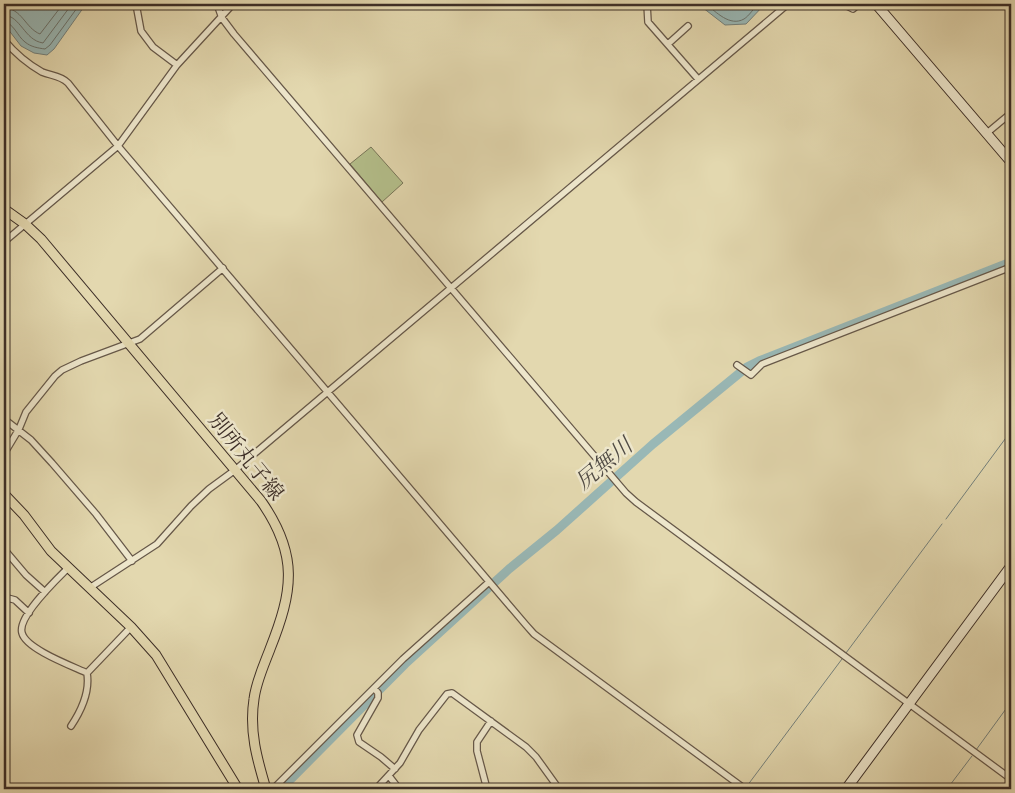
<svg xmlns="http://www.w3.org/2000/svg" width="1015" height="793" viewBox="0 0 1015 793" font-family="'IM FELL Double Pica','Noto Serif JP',serif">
<rect width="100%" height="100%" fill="#e3d8af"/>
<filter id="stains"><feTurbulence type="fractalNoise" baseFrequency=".004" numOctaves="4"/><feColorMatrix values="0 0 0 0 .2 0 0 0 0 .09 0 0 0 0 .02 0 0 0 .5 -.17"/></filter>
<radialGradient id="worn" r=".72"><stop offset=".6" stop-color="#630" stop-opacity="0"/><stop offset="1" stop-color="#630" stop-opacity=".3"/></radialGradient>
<!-- green -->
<path fill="#b4bf8b" stroke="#787659" d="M371,147L403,183L382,202L350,164Z"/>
<!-- water -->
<path fill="#99b8b6" stroke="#74817d" d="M4,4H86L54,49L47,55L34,53L21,46L4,24Z
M698,4H765L746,24L725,25Z"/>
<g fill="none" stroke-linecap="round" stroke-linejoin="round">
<!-- shore -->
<path stroke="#6a736e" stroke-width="1" d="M706,4C716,12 730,27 744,19C749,16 754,8 758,4
M4,8C22,8 25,28 40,34L63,4
M4,15C21,16 24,40 43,43L72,4
M4,22C14,23 17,36 25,42C31,47 38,48 45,49L50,45L80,4"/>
<!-- stream -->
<path stroke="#74817d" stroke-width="1" d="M946,519L1011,431
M846,653L942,524
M976,750L1011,702
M747,786L842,659
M947,789L972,756"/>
<!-- river -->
<path stroke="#99b8b6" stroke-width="9" d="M281,789L405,664L509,569L557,530L653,444L747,367L759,361L1011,262"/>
<!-- street casing -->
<g stroke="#665849" stroke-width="8">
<path id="street" d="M136,4L141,31L153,47L177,65
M217,4L222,18L234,34L626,493L636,502L1011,779
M647,4L648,22L698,79
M843,4L853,9L859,4
M4,40C14,52 28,64 42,72C51,76 60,75 68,83L118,146L526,625L534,634L745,789
M668,44L688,26
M987,133L1011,113
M4,242L118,146L177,65L233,4
M737,365L751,375L762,364L1011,267
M4,419L31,440L52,463L96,514L132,561
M4,454L19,429L26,412L55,376L62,370L81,361L140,339L223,268
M4,549L26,575L45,592
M68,568C57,579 17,617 22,633C26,649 72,666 87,673
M91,587L157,544L191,506L209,489L235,470L788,4
M4,597L15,600L29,613
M374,688L378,693V698L357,735L359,742L381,757L395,769
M71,726C81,711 90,691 87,673L131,627
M389,776L399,789
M273,789L403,659L489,582
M376,789L400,763L419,730L447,694L452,693L526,747L536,757L559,789
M487,789L477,751V742L491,721"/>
</g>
<!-- secondary casing -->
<g stroke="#3c2e27" stroke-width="11">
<path id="secondary" d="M876,4L1011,162
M846,789L1011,566"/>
</g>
<!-- primary casing -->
<g stroke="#3c2e27" stroke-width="11">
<path id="primary" d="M4,209L25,224L41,239L261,501C299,555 293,591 270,649C264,665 256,682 254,699C249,731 257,759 266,789
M4,494L24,515L51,551L131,627L156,655L238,789"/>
</g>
<!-- street -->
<use href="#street" stroke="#ede6cb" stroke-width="5.5"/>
<!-- secondary -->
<use href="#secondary" stroke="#ede6cb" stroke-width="9"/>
<!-- primary -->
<use href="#primary" stroke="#e3d8af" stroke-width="9"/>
</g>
<g text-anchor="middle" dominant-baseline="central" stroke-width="5" stroke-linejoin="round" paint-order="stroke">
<!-- street labels -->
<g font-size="21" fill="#3c2e27" stroke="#ede6cb">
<text transform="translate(246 457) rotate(51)">別所丸子線</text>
</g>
<!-- water labels -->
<g font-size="22" font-style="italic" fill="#4f4a44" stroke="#ede6cb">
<text transform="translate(604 464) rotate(-40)">尻無川</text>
</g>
</g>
<!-- margin -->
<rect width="1015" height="793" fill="none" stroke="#e3d8af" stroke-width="20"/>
<rect x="5" y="5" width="1005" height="783" fill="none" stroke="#3c2e27" stroke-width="2.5"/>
<rect x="10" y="10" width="995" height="773" fill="none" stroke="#3c2e27"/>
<rect width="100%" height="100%" filter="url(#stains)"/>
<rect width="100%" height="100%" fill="url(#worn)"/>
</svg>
